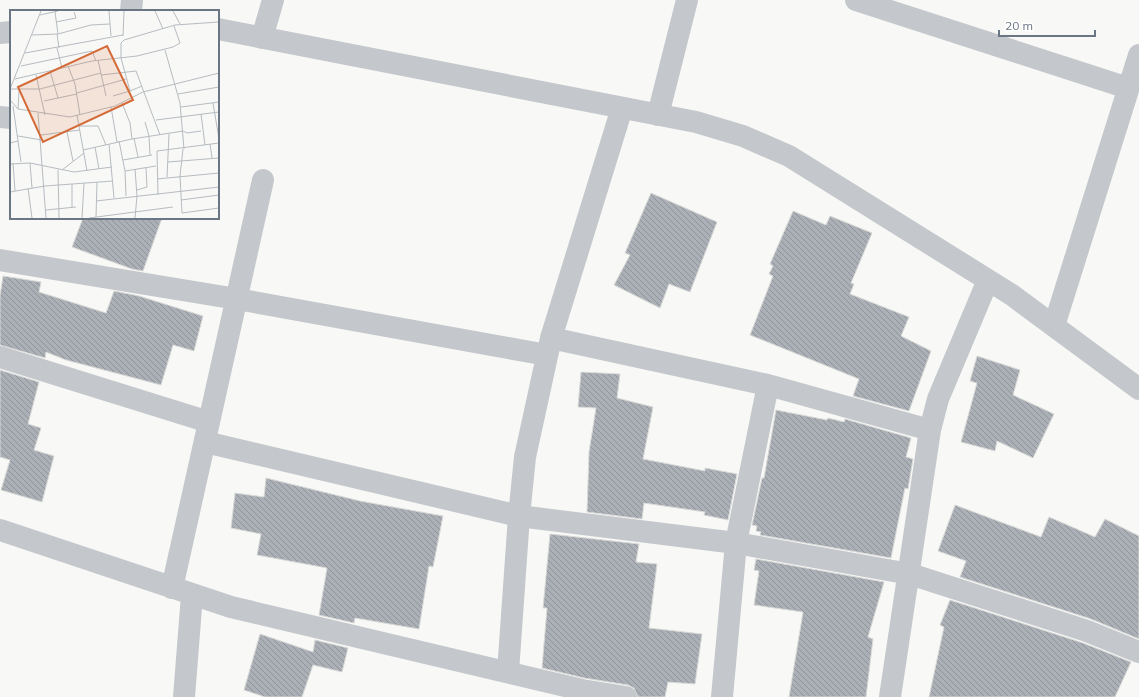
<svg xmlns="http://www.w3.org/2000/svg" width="1139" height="697" viewBox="0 0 1139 697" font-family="Mulish,sans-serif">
<defs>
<pattern id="building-back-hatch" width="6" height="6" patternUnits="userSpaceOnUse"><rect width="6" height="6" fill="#aab0b6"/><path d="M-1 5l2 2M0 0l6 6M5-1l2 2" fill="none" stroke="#8e949a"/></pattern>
</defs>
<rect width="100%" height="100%" fill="#f8f8f6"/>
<!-- building -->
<path fill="url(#building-back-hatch)" stroke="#dadad8" d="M651,193L717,222L690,292L669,284L660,308L614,285L630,255L625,253Z
M793,211L826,225L830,216L872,233L851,283L854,284L850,294L909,317L901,336L931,351L909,411L853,396L859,379L750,335L773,276L769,274L773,266L770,264Z
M83,218H162L143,271L132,269L72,247Z
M3,276L41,282L39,292L106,313L114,291L139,296L203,316L194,351L173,345L161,385L66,360L46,352L45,358L0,345V296Z
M977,356L1020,370L1013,395L1054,414L1033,458L997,441L995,451L961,442L977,383L970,381Z
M0,370L39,382L28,424L41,428L34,450L54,456L42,502L1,490L10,460L0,457Z
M581,372L620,374L617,398L653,407L643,459L705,471V468L737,474L728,520L704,515L705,512L644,503L642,519L587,512L589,452L596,408L578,407Z
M776,410L827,420L828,418L844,422L845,419L911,438L906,457L913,459L908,489L905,488L891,558L760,535L761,532L756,531L757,526L752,525L762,478H764Z
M266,478L360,501L443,516L433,567L429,566L419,629L355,618L354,623L319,615L327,568L257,555L261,534L231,528L235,493L264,497Z
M955,505L1041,537L1049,517L1095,537L1105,519L1139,536V639L1091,619L960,577L966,561L938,551Z
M550,534L639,544L636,562L657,564L649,628L702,634L695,684L668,682L665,697H638L634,688L628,685L584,678L542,668L547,608H543Z
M756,559L884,582L868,637L873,639L866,697H789L803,612L754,605L759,571L754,570Z
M950,600L1083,643L1131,662L1115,697H929L944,627L940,625Z
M260,634L313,652L315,640L348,648L342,672L313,665L302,697H265L244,690Z"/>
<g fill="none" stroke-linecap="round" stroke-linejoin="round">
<!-- minor -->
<path stroke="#c4c7cb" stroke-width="22" d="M856,0L1128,88
M131,11L132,0
M218,29L696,122L743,136L789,156L1012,295L1139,389
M0,33L11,32
M262,38L273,0
M658,115L687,0
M0,117L11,118
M0,260L237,299L547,355
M1054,326L1139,55
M551,338L768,385L930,430
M0,357L209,422
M205,442L519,516L736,543L910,574L1087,631L1139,652
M0,530L231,607L582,690L626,697
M172,588L263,180
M508,672L519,516L525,457L551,338L622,108
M184,697L192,595
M722,697L736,543L768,385
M890,697L930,430L938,399L988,280"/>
</g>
<!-- overview -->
<g transform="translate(10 10)">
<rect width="209" height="209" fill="#f8f8f6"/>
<path fill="none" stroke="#b6bcc1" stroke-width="1" d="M99,1L101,26M145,1L153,19M163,1L170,14M45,2L48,24M30,5L48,1M46,12L66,8L64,2M47,24L49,38M22,25L48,24L81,15L100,14M113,26L114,1M47,38L52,58M155,40L170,93L174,139M15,43L113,25M88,50L96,86M11,56L82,41L86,51M58,56L65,74L70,105M40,61L48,88M26,65L35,105M91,65L126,61L150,125M5,69L82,51L127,46L163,37L170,33L164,16M132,76L120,81L111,48V33L114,30L165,15L209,12M0,79H30L91,63M0,79L31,1M67,83L116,69M168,84L209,77M103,86L120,81M0,90L8,99L60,107L105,96L133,82L209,63M34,91L67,84M112,93L120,113L122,129M203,93L209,129M101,97L107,132M171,97L209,92M8,99L9,81M28,103L36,208M191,104L195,135M67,105L77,161M146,110L209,102M135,112L139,126L140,145M69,116H88L96,135M57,122L63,151M31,125L70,120M8,126L32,130M124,128L128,147M8,131L11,152M109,131L115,161L116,186M0,133L8,131L3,96M99,134L104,188M200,134L202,148M85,137L89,159M173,139L170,166L172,203L209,198M73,140L122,129L173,121L177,123L191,121M113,150L142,145M158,152L209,148M3,153L5,181M20,153L22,178M0,154L20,153L64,162L102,157M48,160L49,208M52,160L74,143M115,161L146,156M157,167L159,124M147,169L209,163M18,178L22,208M127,180L137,177L136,158M0,182L35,176L103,171M148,185L147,141L209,133M171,190L209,185M86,191L209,177M62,197V174M36,200L66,197M86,207L87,172M72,208L74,173M79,208L163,197M125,208L127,186L125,159"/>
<path fill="#d56b38" fill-opacity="0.15" stroke="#d56b38" stroke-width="2" d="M97,36L123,90L33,132L8,77Z"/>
<rect width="209" height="209" fill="none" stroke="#6a7684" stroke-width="2"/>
</g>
<!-- scale -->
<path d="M999 30v6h96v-6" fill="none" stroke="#6a7684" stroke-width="2"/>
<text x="1005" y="30" font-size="12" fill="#6a7684" stroke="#ffffff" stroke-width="3" paint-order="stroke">20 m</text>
</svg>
